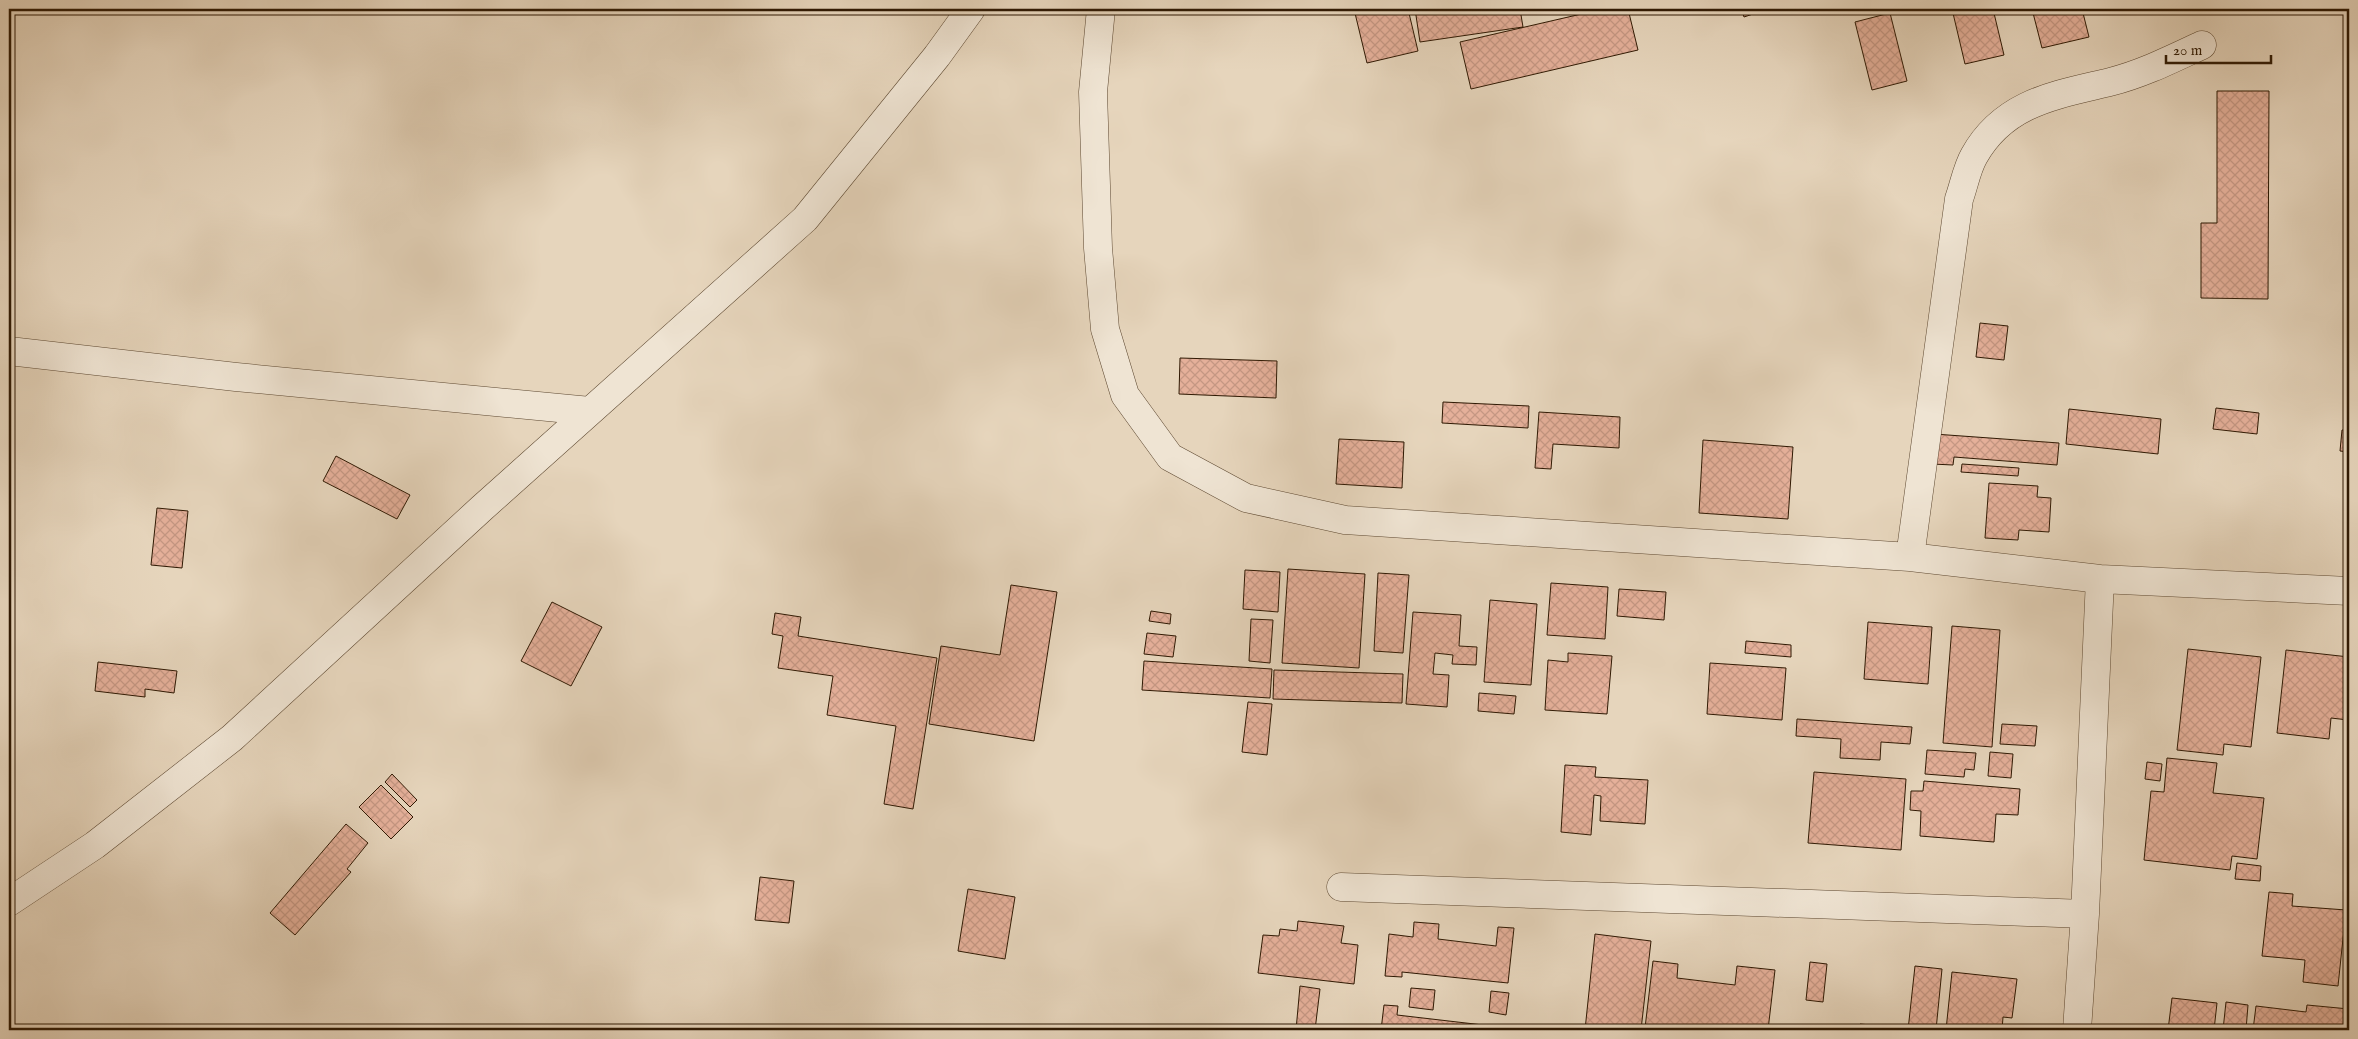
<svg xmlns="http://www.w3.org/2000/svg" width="2358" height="1039" viewBox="0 0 2358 1039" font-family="'IM FELL English',serif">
<defs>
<pattern id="building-cross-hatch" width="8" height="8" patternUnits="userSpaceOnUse" patternTransform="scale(1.25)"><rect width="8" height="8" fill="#e5b09a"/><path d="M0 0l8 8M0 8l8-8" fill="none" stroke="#c59783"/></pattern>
</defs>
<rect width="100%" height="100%" fill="#e6d5bc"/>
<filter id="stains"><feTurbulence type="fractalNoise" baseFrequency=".004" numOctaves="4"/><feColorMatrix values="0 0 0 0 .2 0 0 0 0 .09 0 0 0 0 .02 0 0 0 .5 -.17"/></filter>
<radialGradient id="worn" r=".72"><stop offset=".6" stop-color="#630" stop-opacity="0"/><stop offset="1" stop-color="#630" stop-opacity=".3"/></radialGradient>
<!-- building -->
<path fill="url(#building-cross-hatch)" stroke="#2f1903" d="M1354,9H1408L1418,51L1367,63Z
M1415,9H1520L1523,27L1420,42Z
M1603,9H1628L1638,50L1471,89L1460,42Z
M1741,9H1768L1744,17Z
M1952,9H1993L2004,55L1965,64Z
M2032,9H2082L2089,37L2042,48Z
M1890,13L1907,81L1872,90L1855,22Z
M2217,91H2269L2268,299L2201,298V223H2217Z
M1980,323L2008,326L2004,360L1976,357Z
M1180,358L1277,361L1276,398L1179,394Z
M1443,402L1529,406L1528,428L1442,423Z
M2216,408L2259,413L2257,434L2213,429Z
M2069,409L2161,419L2158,454L2066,444Z
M1539,412L1620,417L1619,448L1553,444L1551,469L1535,468Z
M2342,430H2349V452L2340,451Z
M1934,434L2059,443L2057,465L1954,457L1953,465L1932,464Z
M1339,439L1404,442L1402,488L1336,484Z
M1703,440L1793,447L1788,519L1699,513Z
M336,456L410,495L397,519L323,481Z
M1962,464L2019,468L2018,476L1961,472Z
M1989,483L2038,486L2037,497L2051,498L2049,532L2019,530L2018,540L1985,538Z
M157,508L188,511L182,568L151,565Z
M1288,569L1365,574L1359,668L1282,663Z
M1245,570L1280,572L1278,612L1243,609Z
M1378,573L1409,575L1403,653L1374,651Z
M1551,583L1608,587L1605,639L1547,635Z
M1011,585L1057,592L1034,741L929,724L941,646L1000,655Z
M1619,589L1666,592L1664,620L1617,616Z
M1490,600L1537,604L1531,685L1484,682Z
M552,602L602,627L571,686L521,661Z
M1151,611L1171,614L1170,624L1149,621Z
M1413,612L1461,615L1459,646L1477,647L1476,665L1452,664L1453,655L1435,653L1433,674L1449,675L1447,707L1406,704Z
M775,613L801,617L798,636L937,658L913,809L884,804L896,726L827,715L833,676L778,668L783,636L772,634Z
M1251,619L1273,620L1270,663L1249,661Z
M1868,622L1932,627L1928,684L1864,679Z
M1952,626L2000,630L1992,747L1943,743Z
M1147,633L1176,636L1173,657L1144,654Z
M1746,641L1791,645V657L1745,653Z
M2188,649L2261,657L2251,747L2224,744L2223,755L2177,750Z
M2286,650L2349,657V734H2347L2348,720L2331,718L2329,739L2277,733Z
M1568,653L1612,656L1607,714L1545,710L1548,660L1568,662Z
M1144,661L1272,669L1270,698L1142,690Z
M98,662L177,671L174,693L145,689V697L95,691Z
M1710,663L1786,668L1782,720L1707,714Z
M1274,670L1403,674L1402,703L1273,699Z
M1479,693L1516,696L1514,714L1478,711Z
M1248,702L1272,704L1267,755L1242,752Z
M1797,719L1912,727L1910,744L1881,742L1880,760L1840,758L1841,739L1796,736Z
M2002,724L2037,726L2035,746L2000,744Z
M1927,750L1976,753L1974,770L1965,769L1964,777L1925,774Z
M1990,752L2013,754L2011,778L1988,776Z
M2167,758L2217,763L2213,793L2264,798L2257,859L2232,856L2230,870L2144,860L2151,791L2164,792Z
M2147,762L2162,764L2160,781L2145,779Z
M1565,765L1596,767L1595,777L1648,780L1645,824L1600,821L1601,796L1594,795L1591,835L1561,832Z
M1814,772L1906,779L1901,850L1808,843Z
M392,774L417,800L410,807L385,782Z
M1924,781L2020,789L2018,815L1996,814L1994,842L1920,836L1921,811L1910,810L1911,791H1923Z
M381,785L413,817L391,839L359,807Z
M346,824L368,843L347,869L351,872L295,935L270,913Z
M2237,863L2261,866L2260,881L2235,879Z
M760,877L794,881L789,923L755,920Z
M968,889L1015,897L1005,959L958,951Z
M2269,892L2293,894L2292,906L2346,910L2338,986L2303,982L2305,960L2262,956Z
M1298,921L1344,926L1341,943L1358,945L1354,984L1258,973L1263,935L1279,936L1280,929L1297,931Z
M1414,922L1439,924L1438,939L1496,946L1498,927L1514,928L1508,983L1402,972V977L1385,976L1389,934L1413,937Z
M1595,934L1651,941L1641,1030H1585Z
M1653,961L1678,964L1677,978L1735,985L1737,966L1775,970L1768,1030H1663L1645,1028Z
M1810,962L1827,964L1823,1002L1806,1000Z
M1915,966L1942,969L1936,1030H1908Z
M1952,972L2017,979L2012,1018L2003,1017L2002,1030H1946Z
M1300,986L1320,989L1315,1030H1296Z
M1411,988L1435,990L1433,1010L1409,1007Z
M1491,991L1509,993L1506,1015L1489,1012Z
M2172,998L2217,1003L2214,1030H2168Z
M2226,1002L2248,1005L2246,1030H2223Z
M1384,1005L1398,1006L1397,1015L1509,1028V1030H1381Z
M2307,1005L2349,1009V1030H2253L2256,1006L2306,1012Z
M1860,1024L1881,1026V1030H1860Z"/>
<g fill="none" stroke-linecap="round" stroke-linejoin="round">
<!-- street casing -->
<g stroke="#5d4831" stroke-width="29">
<path id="street" d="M1101,9L1093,92L1098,248L1105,329L1125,395L1170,457L1246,498L1345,520L1910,557L2100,579L2349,591
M9,351L236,377L590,411
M1910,557L1959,199C1964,185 1967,168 1974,156C2004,102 2056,95 2110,82C2142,74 2172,59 2202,45
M1341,887L2085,914
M9,902L95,845L232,738L482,508L805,219L937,56L971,9
M2077,1030L2085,914L2100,579"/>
</g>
<!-- street -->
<use href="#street" stroke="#efe4d3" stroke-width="28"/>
</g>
<!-- margin -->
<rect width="2358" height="1039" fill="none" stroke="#e6d5bc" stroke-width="30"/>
<rect x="10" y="10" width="2338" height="1019" fill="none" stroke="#2f1903" stroke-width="2.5"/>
<rect x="15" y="15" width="2328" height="1009" fill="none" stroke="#2f1903"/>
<!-- scale -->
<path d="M2166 55v8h105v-8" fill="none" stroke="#2f1903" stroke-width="2.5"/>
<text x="2173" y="55" font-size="15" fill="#2f1903" stroke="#efe4d3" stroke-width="4" paint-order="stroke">20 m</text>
<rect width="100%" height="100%" filter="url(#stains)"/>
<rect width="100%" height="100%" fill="url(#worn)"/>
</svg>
